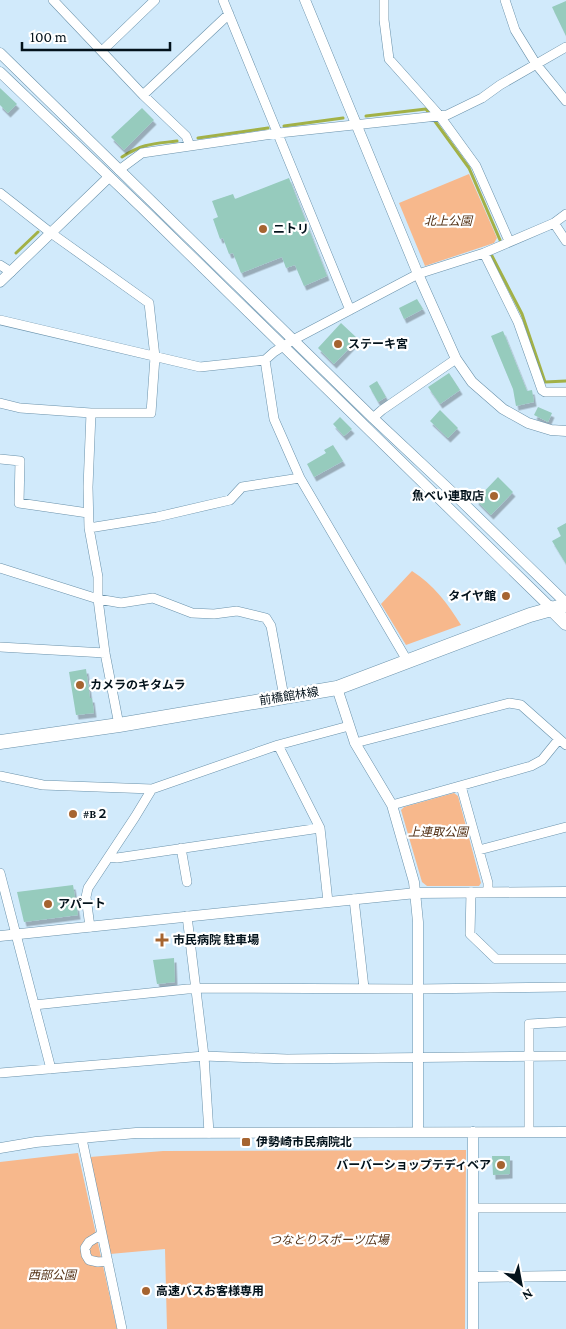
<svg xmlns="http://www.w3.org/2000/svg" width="566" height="1329" viewBox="0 0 566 1329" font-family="'Crimson Pro','Noto Sans JP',serif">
<defs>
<filter id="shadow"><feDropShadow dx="2.5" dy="4.5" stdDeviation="0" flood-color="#0004"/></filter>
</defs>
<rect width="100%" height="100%" fill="#d1eafb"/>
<!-- green -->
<path fill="#f7b88c" d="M469,174L497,238L494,243L425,266L399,203Z
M412,571C433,584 448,604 461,625L406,645L381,604Z
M454,793L458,796L481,883L479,886H427L422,882L401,810L404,807Z
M466,1150L465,1329H167L165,1249L110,1254L90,1157L163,1151Z
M78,1153L117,1329H0V1162Z"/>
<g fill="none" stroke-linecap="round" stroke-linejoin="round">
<!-- stream -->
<path stroke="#a2b147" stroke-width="3" d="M366,116L426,109L469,168L500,240
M284,126L343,118
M198,138L268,128
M122,157C144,143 153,144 177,141
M16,253L38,232
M492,256L522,314L545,382L566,381"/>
</g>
<!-- building -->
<path fill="#96cbbd" filter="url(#shadow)" d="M566,1V36L552,7Z
M0,88L17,104L8,113L0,105Z
M142,108L154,120L124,150L111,137Z
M289,178L327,276L304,286L295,265L286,268L282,257L241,273L233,253L229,254L223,238L220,239L213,219L218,217L212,201L233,194L235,199Z
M417,299L423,309L404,319L399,308Z
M341,323L358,339L334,364L318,348Z
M503,331L527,391L532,390L534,402L516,406L513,389L491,336Z
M449,373L460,390L440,404L428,387Z
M377,381L386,397L378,402L369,386Z
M538,407L552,413L548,422L534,415Z
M440,410L458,428L448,438L430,421Z
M340,417L352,429L344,436L333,424Z
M333,445L343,461L314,477L307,464L326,453L324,450Z
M498,477L513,492L491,515L476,500Z
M566,523V564L552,541L561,536L557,528Z
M86,669L90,698H92L94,713L76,715L69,672Z
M73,885L78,915L24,922L17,892Z
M174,958L175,982L157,984L153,960Z
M492,1156H510V1174L493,1175Z"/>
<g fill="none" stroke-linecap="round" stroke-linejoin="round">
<!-- minor casing -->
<g stroke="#6a92ab" stroke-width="10">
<path id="minor" d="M53,0L143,95L186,136L190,146
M223,0L350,310
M384,0V20L389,59L439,115L476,166L509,241
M505,0L515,30L536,64L566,101
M102,51L155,0
M143,95L229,14
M119,170L142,153L279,133L447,115L482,98L500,85L566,47
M0,193L51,233L149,303L155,357L151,413H91L20,408L0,403
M554,223L566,214
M484,253L518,322L542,390L545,392H566
M0,265L11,272
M0,320L200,367L265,360L274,352L293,340L418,274L484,253L554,223L566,241
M265,360L274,419L300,478L408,662
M91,413L88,487L89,528L98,577V599L105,653L119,725
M373,418L382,410L456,359
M0,459L20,461L19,503L88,513
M89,528L157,517L230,500L242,487L300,478
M0,568L98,599L121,603L153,598L192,613L214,614L237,611L266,618L271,626L284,697
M0,647L105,653
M355,743L509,703L521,705L566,745
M278,745L320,828L328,902
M0,776L43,785L152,789L278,745L349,726
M461,786L488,883V892
M392,805L531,766L542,760L559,739
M181,848L187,882
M479,850L566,827
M109,857L117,858L320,828
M0,873L51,1069
M471,892L470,934L496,959H566
M354,899L364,988
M187,916L204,1056L209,1133
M90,927L86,897L88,888L135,817L152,789
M34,1005L197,988L417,989L566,987
M0,1073L204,1056L287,1059L566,1056
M529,1132V1024L566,1022
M82,1139L122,1329
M473,1208H566
M102,1234L89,1242L85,1248L86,1255L89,1260L98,1262L108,1261"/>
</g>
<!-- tertiary casing -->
<g stroke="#6a92ab" stroke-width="11">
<path id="tertiary" d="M305,0L418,274L456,359L472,382L503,409L528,423L551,430L566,431
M0,53L373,418L454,494L566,603
M0,72L141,207L551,608
M0,282L109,177
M337,688L355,743L392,805L414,882L418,922V1132
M0,936L416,893L566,892
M473,1132V1329
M0,1148L36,1142L136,1133L566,1132
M474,1277L566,1276"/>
</g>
<!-- primary casing -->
<g stroke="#6a92ab" stroke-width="15">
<path id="primary" d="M551,608L566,623
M0,742L119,725L337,688L530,615L566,605"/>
</g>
<!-- minor -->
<use href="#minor" stroke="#fff" stroke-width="9"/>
<!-- tertiary -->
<use href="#tertiary" stroke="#fff" stroke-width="10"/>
<!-- primary -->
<use href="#primary" stroke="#fff" stroke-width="14"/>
</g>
<!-- markers -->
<g fill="#a66430" stroke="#fff" stroke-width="2">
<circle cx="263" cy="229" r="5"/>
<circle cx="338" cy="344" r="5"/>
<circle cx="494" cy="496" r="5"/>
<circle cx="506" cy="596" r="5"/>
<circle cx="80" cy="685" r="5"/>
<circle cx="73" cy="814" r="5"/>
<circle cx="48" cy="904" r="5"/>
<path d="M159.5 932.5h5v5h5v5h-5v5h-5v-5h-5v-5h5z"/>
<rect x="241" y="1137" width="10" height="10" rx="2.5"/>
<circle cx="501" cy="1165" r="5"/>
<circle cx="146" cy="1291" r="5"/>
</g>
<g text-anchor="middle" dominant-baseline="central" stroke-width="4.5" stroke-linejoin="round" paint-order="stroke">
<!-- park labels -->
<g font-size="12" font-style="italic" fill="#533115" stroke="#fff">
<text x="448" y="221">北上公園</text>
<text x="438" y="832">上連取公園</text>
<text x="329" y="1240">つなとりスポーツ広場</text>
<text x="52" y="1275">西部公園</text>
</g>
<!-- poi labels -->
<g font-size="12" font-weight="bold" fill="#03121b" stroke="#fff" text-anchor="start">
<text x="273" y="229">ニトリ</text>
<text x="348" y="344">ステーキ宮</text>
<text x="484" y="496" text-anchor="end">魚べい連取店</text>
<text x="496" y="596" text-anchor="end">タイヤ館</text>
<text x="90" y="685">カメラのキタムラ</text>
<text x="83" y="814">#B２</text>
<text x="58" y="904">アパート</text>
<text x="173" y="940">市民病院 駐車場</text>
<text x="256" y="1142">伊勢崎市民病院北</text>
<text x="491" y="1165" text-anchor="end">バーバーショップテディベア</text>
<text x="156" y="1291">高速バスお客様専用</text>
</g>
<!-- street labels -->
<g font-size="12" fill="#03121b" stroke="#fff">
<text transform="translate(289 696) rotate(-9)">前橋館林線</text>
</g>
</g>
<!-- north arrow -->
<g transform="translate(521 1284) rotate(148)" stroke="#ffffff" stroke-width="4" paint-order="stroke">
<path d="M0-4L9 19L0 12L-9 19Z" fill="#03121b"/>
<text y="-8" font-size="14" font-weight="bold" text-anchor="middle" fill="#03121b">N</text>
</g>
<!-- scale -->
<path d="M22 42v8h148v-8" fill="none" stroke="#03121b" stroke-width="2.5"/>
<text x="30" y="42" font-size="15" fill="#03121b" stroke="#ffffff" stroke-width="4" paint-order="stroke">100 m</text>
</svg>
